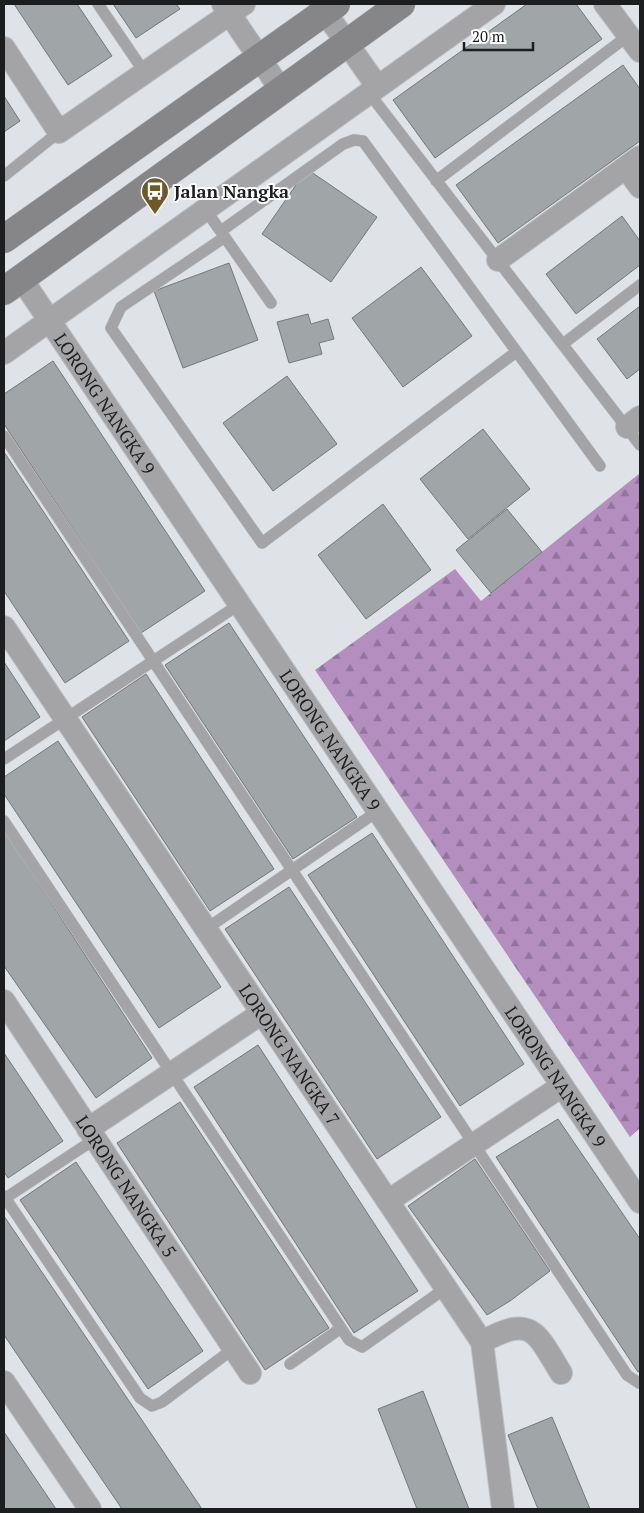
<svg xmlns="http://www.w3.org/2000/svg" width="644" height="1513" viewBox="0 0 644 1513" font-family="'PT Serif',serif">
<defs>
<pattern id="forest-firs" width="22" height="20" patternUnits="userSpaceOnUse" patternTransform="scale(1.25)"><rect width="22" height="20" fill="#b38ebf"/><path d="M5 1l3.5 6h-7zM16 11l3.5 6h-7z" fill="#91739b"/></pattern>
</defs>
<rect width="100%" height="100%" fill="#dfe3e7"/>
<!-- forest -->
<path fill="url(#forest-firs)" d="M640,473V1128L630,1137L315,670L455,569L481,601Z"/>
<!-- building -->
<path fill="#a0a6a7" stroke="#73787a" d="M14,4H77L112,56L68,85Z
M113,4H176L180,9L136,38Z
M527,4H576L602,39L435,158L393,100Z
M623,65L640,89V141L498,243L456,185Z
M4,96L20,121L4,132Z
M307,169L377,217L331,282L262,234Z
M622,216L640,241V265L576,314L546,274Z
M229,263L258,340L183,368L154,291Z
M421,267L472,336L403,387L352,318Z
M640,306V369L627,379L597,339Z
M308,314L311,324L328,319L334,339L319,343L322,354L289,363L277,322Z
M53,361L205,591L141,633L4,424V394Z
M287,376L337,444L273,491L223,423Z
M483,429L530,489L468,539L420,479Z
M4,452L129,641L65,683L4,591Z
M383,504L431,570L366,619L318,555Z
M507,509L542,552L491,593L456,550Z
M229,623L357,817L293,859L165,665Z
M4,662L40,717L4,741Z
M146,674L274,869L210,911L82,717Z
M58,741L221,987L159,1028L4,794V777Z
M4,830L152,1058L96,1098L4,966Z
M372,833L524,1064L460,1106L308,875Z
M289,887L441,1117L377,1159L225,929Z
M258,1045L418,1291L354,1333L194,1087Z
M4,1053L63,1141L8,1178L4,1172Z
M180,1102L329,1328L265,1370L117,1143Z
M558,1119L640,1239V1371L638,1372L496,1157Z
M475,1159L550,1271L510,1301L487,1315L408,1206Z
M76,1162L203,1351L148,1389L20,1200Z
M4,1216L202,1509H122L4,1335Z
M423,1391L469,1509H417L378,1409Z
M552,1417L590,1509H538L508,1435Z
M4,1432L56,1509H4Z"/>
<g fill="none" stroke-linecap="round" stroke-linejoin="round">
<!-- lane casing -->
<g stroke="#bcbfc3" stroke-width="12">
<path id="lane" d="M98,4L145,73
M369,93L640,445
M4,176L59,132
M436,181L629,35
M205,209L271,303
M221,231L343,144L354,140L363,141L600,466
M225,237L121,307L111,328L262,543L516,352
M563,344L640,285
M4,436L627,1375L639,1383
M4,759L240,604
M4,821L349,1340L362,1347L446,1288
M206,929L378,811
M4,1196L140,1398L152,1406L162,1402L233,1349
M4,1199L95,1139
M290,1364L341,1328"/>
</g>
<!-- street casing -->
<g stroke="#bcbfc3" stroke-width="24">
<g id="street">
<path d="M223,4L281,90"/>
<path d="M605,4L640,51"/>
<path d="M325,12L377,86"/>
<path d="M4,48L59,132L244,4"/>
<path d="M626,168L640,187"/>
<path d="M498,260L640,157"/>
<path id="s1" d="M21,278L640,1202"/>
<path d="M4,353L494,4"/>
<path d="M627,427L640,417"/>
<path id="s2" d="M4,627L482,1342L503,1509"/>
<path id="s3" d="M4,1001L250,1373"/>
<path d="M88,1129L262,1013"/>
<path d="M388,1201L562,1086"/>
<path d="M482,1342C532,1314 536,1332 561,1373"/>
<path d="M4,1382L90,1509"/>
</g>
</g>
<!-- secondary casing -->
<g stroke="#bcbfc3" stroke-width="29">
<path id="secondary" d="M4,239L336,4
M4,291L401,4"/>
</g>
<!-- lane -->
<use href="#lane" stroke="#a4a4a6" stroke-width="11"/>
<!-- street -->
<use href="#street" stroke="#a4a4a6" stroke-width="22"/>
<!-- secondary -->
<use href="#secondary" stroke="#868689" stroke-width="28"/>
</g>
<!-- icons -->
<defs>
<g id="bus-pin" transform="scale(1.4375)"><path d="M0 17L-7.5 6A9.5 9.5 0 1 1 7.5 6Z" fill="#705929" stroke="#fff"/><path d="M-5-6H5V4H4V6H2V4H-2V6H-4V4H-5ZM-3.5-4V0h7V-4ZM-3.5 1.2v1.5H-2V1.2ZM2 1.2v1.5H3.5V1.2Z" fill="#fff"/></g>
</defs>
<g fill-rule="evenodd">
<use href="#bus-pin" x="155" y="191"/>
</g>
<g text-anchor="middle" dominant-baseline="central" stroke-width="4" stroke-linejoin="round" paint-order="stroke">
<!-- poi labels -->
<g font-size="18" font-weight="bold" fill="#1c1d1f" stroke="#fff" text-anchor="start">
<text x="174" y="191">Jalan Nangka</text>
</g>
<!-- street labels -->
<g font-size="18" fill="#1c1d1f" stroke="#fff">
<text stroke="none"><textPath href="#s1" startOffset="151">LORONG NANGKA 9</textPath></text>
<text stroke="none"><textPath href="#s1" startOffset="556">LORONG NANGKA 9</textPath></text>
<text stroke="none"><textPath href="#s2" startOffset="514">LORONG NANGKA 7</textPath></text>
<text stroke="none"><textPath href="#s1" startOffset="961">LORONG NANGKA 9</textPath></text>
<text stroke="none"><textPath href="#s3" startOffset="222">LORONG NANGKA 5</textPath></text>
</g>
</g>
<!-- border -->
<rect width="644" height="1513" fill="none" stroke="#1c1d1f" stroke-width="10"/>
<!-- scale -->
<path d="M464 42v8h69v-8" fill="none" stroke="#1c1d1f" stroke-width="2.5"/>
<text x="472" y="42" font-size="15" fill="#1c1d1f" stroke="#ffffff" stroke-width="4" paint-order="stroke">20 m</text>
</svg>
